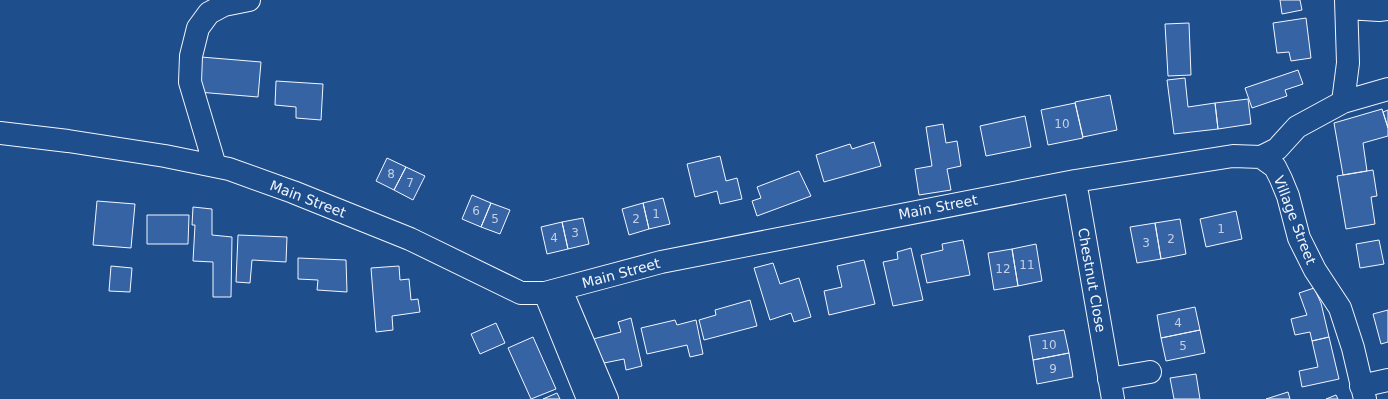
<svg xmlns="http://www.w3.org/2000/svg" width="1388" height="399" viewBox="0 0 1388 399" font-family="'DejaVu Sans',sans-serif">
<rect width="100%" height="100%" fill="#1f4e8c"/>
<!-- building -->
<path fill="#3563a3" stroke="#f2f6ff" d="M1280,0H1300L1302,10L1282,14Z
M1306,18L1311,58L1291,61L1289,52L1277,53L1273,23Z
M1189,23L1191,75L1168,76L1165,24Z
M201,57L261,62L258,97L198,92Z
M1298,70L1303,84L1285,90L1287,96L1252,108L1245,88Z
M1185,78L1188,107L1215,103L1218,129L1174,134L1167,80Z
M276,81L323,84L321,120L296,118V107L275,105Z
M1110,95L1117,130L1083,137L1075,102Z
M1248,99L1251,124L1218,129L1215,103Z
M1075,103L1083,138L1048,145L1041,110Z
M1382,109L1388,128V136L1363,143L1367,171L1343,175L1334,123Z
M1388,110V128L1383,112Z
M1025,116L1031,147L986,156L980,126Z
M943,124L946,143L957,141L961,166L947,169L951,190L919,195L915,169L932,166L926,127Z
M874,142L881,166L824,182L816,155L850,144L852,149Z
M720,156L726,181L737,178L742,199L720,204L717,191L695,197L687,164Z
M387,158L406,167L394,190L376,181Z
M406,167L425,176L413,200L394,190Z
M1373,170L1377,196L1371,197L1375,224L1346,229L1337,176Z
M799,171L811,196L757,216L752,201L761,198L757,187Z
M472,195L491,203L481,227L462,219Z
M663,198L670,224L649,229L643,203Z
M97,201L135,204L131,248L93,245Z
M491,203L510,210L500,234L481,227Z
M643,203L649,229L629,235L622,209Z
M193,207L212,209V235L232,237L231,297H213V262L193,261L195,225H192Z
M1236,211L1242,239L1206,247L1200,219Z
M147,215H189L188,244H147Z
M583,218L589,244L568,249L562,222Z
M1180,219L1186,254L1161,259L1155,223Z
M562,222L568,249L547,254L541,227Z
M1155,223L1161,259L1137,263L1130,227Z
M238,235L287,237L286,262L252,260L250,283L236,282Z
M963,240L970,275L927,283L921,255L943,250L942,244Z
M1379,240L1384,264L1360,268L1356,244Z
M1036,244L1042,281L1018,286L1012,249Z
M911,248L923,300L893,306L883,262L898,259L897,252Z
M1012,249L1018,286L994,290L988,253Z
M298,258L346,260L347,292L317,290L318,280L298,279Z
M864,260L875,304L829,315L824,291L842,287L837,266Z
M773,263L780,284L799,278L811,317L794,322L791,313L770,320L754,268Z
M111,266L132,268L130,292L109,291Z
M399,266L400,280L409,279L411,300L418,299L420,312L392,316L393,330L376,332L371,268Z
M1314,288L1321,303L1329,337L1312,341L1310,332L1295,335L1291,319L1307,315L1299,293Z
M750,300L757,326L704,340L699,320L716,315L715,310Z
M1195,307L1200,330L1161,338L1157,315Z
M1388,310V342L1381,344L1373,314Z
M631,318L642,366L626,370L624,359L599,364L593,339L621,332L618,322Z
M675,320L677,325L696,320L703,354L690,357L687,345L647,354L641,328Z
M496,323L505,343L480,354L471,334Z
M1064,330L1069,353L1033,360L1029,336Z
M1200,330L1205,353L1166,361L1161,338Z
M533,337L556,389L531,399L508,348Z
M1329,337L1339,379L1302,387L1299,371L1318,367L1312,341Z
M1069,353L1073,377L1037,384L1033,360Z
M1196,374L1200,399H1174L1170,378Z
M1288,392L1290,399H1266Z
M557,393L560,399H543Z
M1336,395L1338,399H1326Z"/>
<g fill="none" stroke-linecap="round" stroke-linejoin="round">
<!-- minor casing -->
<g stroke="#f2f6ff" stroke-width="24">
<path id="minor" d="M1347,8L1379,10L1388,9
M1343,102L1348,63L1346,0
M0,133L68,141L165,156L229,169L293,192L410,239L521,293H545L661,262L1075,181L1233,156L1261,157
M1261,157L1275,167L1281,179L1288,196L1299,238L1315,270L1340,308L1353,348L1365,399
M1261,157L1277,149L1297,127L1343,102L1388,89
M215,166L190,82L191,56L198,28L209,13L224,5L249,0
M1075,181L1113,399
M561,290L607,399
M545,293L588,399
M1109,379L1150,372
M1361,386L1388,380"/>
</g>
<!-- minor -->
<use href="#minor" stroke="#1f4e8c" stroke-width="22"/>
</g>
<g text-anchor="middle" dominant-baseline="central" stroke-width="3" stroke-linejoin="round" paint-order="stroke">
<!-- number labels -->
<g font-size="12" fill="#c3d1e8">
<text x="1062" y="124">10</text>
<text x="391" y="174">8</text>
<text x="410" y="183">7</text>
<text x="476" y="211">6</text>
<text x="656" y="214">1</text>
<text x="495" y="219">5</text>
<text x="636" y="219">2</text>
<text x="1221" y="229">1</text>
<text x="575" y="233">3</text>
<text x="554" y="238">4</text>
<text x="1171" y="239">2</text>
<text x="1146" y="243">3</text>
<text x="1027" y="265">11</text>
<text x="1003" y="269">12</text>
<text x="1178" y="323">4</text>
<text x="1049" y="345">10</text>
<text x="1183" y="346">5</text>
<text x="1053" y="369">9</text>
</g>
<!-- street labels -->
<g font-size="14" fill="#f2f6ff" stroke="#1f4e8c">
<text transform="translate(308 199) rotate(21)">Main Street</text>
<text transform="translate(938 207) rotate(-11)">Main Street</text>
<text transform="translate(1295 220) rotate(69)">Village Street</text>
<text transform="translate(621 273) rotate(-15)">Main Street</text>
<text transform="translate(1092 280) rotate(80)">Chestnut Close</text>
</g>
</g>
</svg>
